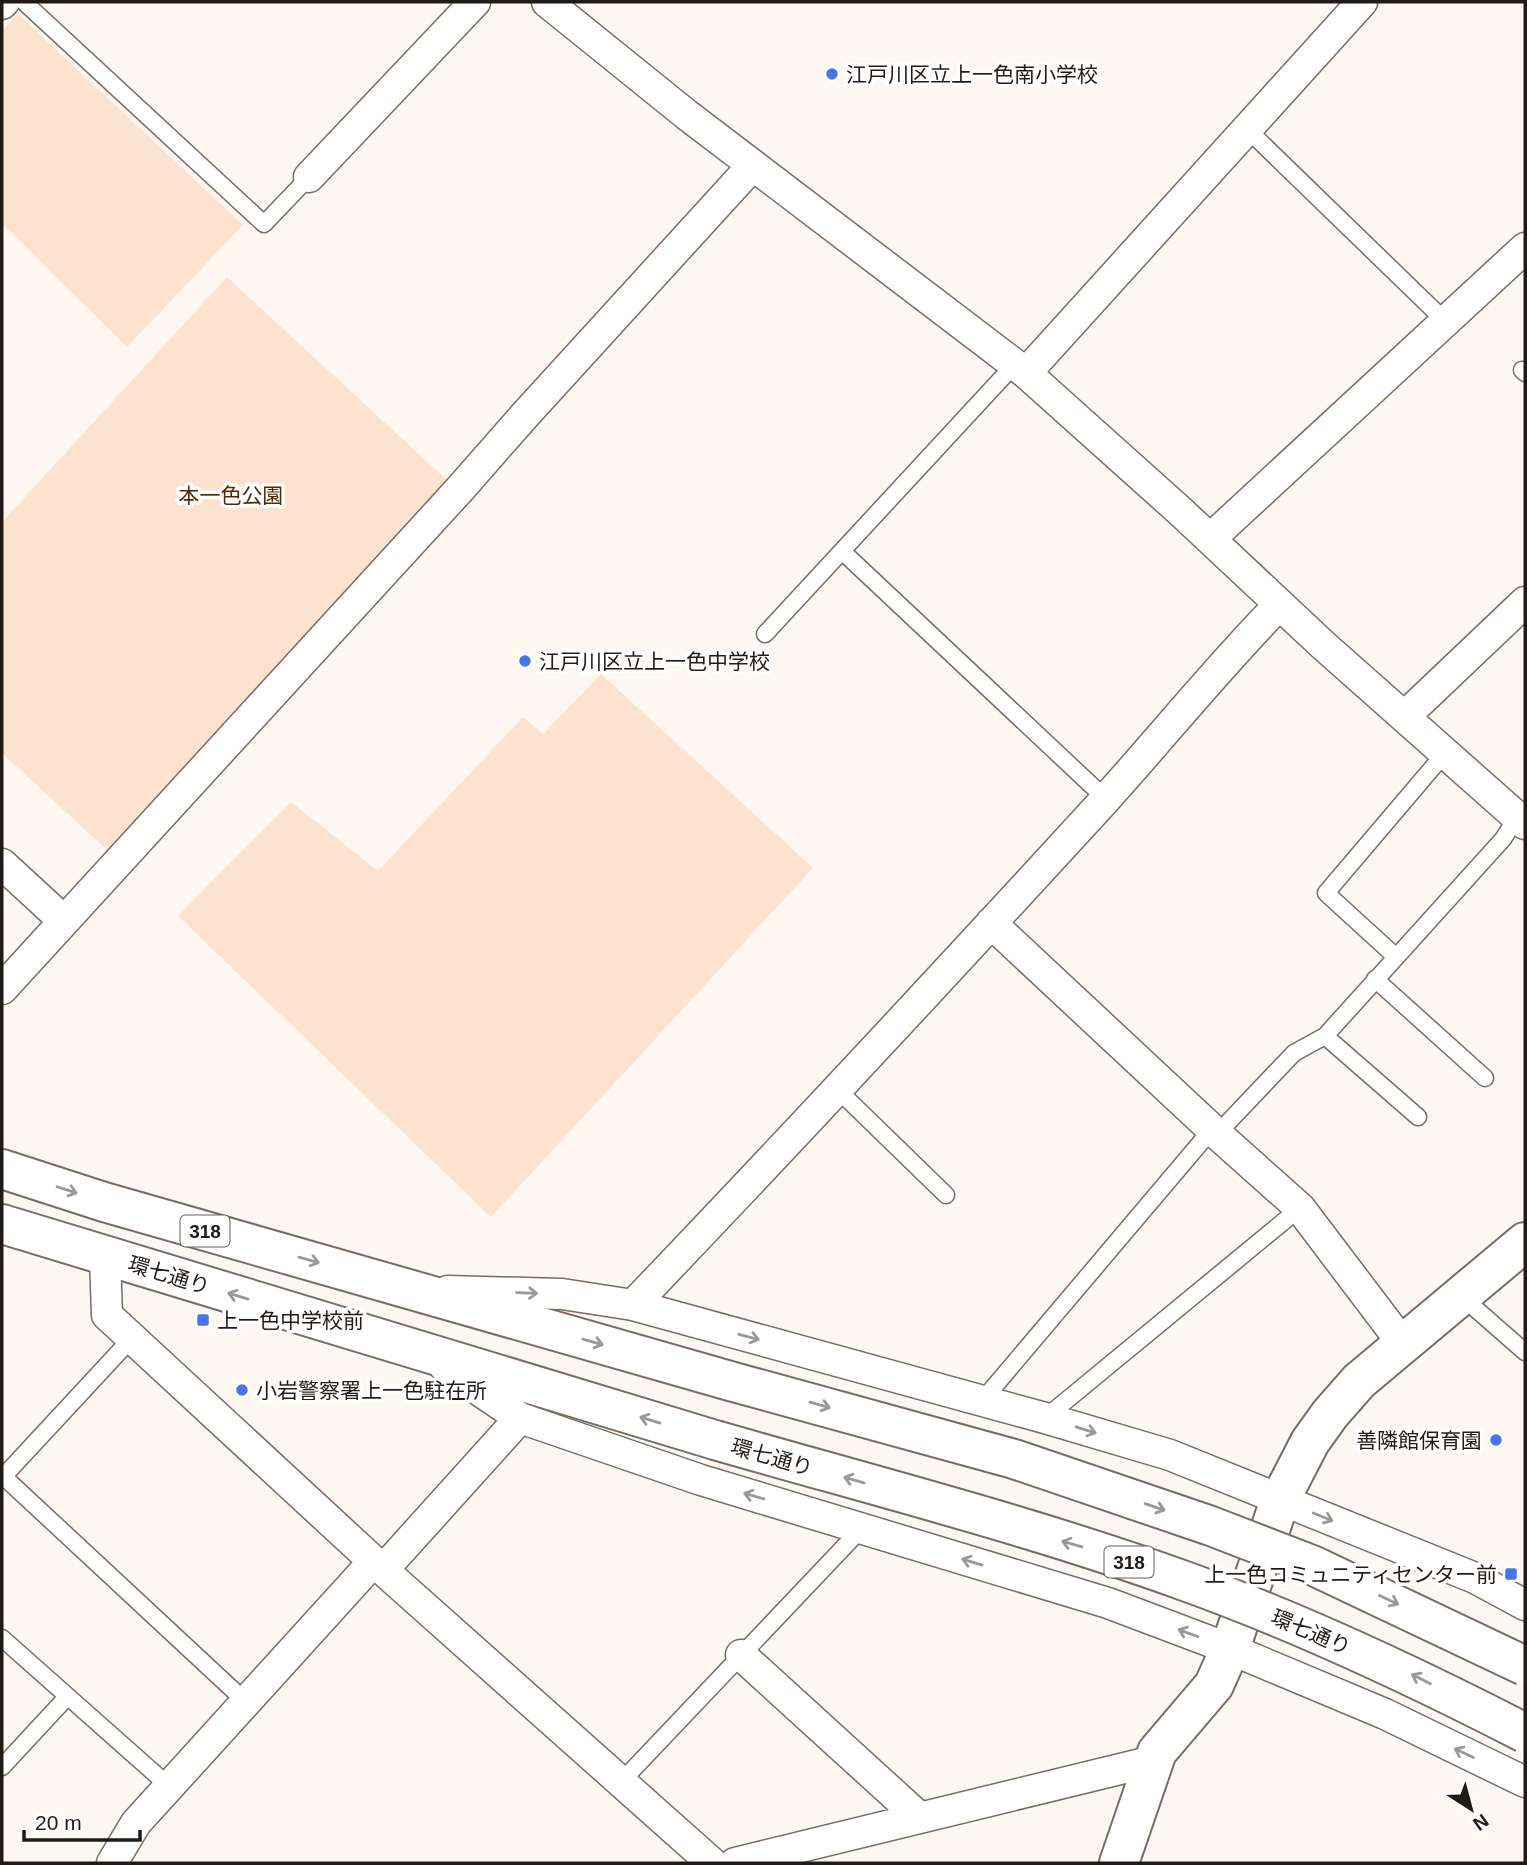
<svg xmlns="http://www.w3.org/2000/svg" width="1527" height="1865" viewBox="0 0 1527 1865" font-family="Arial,'Noto Sans JP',sans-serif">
<rect width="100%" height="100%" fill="#fff7f2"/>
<!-- green -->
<path fill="#fee2d0" d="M18,14L243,225L127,347L2,224V31Z
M227,277L448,481L107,850L2,753V522Z
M601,674L813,868L491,1217L178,916L291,802L378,871L523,717L543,734Z"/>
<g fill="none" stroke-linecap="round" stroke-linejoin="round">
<!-- service casing -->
<g stroke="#7d6b60" stroke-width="19">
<path id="service" d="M24,2L264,224L309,177
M1246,128L1445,321
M1522,370L1525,373
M843,552L1106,799
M765,634L1015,364
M1395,956L1326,893L1445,753
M1375,979L1485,1078
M1325,1036L1418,1117
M838,1090L946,1195
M1461,1296L1525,1352
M982,1401L1202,1141L1217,1134L1294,1053L1325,1036L1503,839L1517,817
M1045,1418L1300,1208
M3,1476L246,1702
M2,1478L132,1338
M2,1638L170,1787
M2,1767L67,1697
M621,1782L862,1528"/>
</g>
<!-- minor casing -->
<g stroke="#7d6b60" stroke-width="33">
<path id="minor" d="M547,2L687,115L1026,373L1180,511L1323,645L1525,824
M2,4L4,2
M309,177L475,2
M1026,373L1362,2
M1210,539L1525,248
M1404,717L1525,602
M2,864L64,921
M991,923L1217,1134L1300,1208L1403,1344
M2,989L460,489L525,415L753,165
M105,1256L107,1315L383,1570L712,1863
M448,1291L562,1294L633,1305L1045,1418L1170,1455L1475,1578L1525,1605
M633,1305C792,1139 948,971 1103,802C1162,737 1217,668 1279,605
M445,1367L520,1418L701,1480L1108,1603L1230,1649L1385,1714L1525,1782
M383,1570L520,1418
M741,1655L920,1818
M112,1863L136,1823L374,1561
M735,1863L1153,1761"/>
</g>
<!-- tertiary casing -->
<g stroke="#7d6b60" stroke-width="42">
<path id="tertiary" d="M1119,1863L1157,1752L1214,1685L1230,1649L1280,1500L1310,1442L1330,1414L1359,1381L1525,1242"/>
</g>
<!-- primary casing -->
<g stroke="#7d6b60" stroke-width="42">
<path id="primary" d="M2,1169L104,1202L730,1381
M2,1224L715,1440"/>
</g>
<!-- service -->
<use href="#service" stroke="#fff" stroke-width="16"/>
<!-- minor -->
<use href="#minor" stroke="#fff" stroke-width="30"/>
<!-- tertiary -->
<use href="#tertiary" stroke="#fff" stroke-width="38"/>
<!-- primary -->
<use href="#primary" stroke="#fff" stroke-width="38"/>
<!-- primary-bridge casing -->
<g stroke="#7d6b60" stroke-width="42" stroke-linecap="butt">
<path id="primary-bridge" d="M730,1381L1014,1459L1211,1526L1312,1565L1525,1666
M715,1440C871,1485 1029,1525 1182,1580C1300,1622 1414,1676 1525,1733"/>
</g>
<!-- primary-bridge -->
<use href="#primary-bridge" stroke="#fff" stroke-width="38"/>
</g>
<!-- one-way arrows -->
<defs><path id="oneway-shaft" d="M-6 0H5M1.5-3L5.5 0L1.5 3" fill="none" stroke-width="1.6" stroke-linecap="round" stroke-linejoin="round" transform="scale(1.75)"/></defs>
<g stroke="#9b9896">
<use href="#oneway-shaft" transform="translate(67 1190) rotate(18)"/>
<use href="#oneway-shaft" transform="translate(309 1260) rotate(16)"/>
<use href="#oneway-shaft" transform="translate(527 1293) rotate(2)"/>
<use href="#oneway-shaft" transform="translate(238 1296) rotate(-163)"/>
<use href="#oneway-shaft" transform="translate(749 1337) rotate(15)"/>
<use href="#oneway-shaft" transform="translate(593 1342) rotate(16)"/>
<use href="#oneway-shaft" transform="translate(820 1405) rotate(16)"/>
<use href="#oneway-shaft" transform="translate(650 1420) rotate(-163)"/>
<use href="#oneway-shaft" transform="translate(1086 1430) rotate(17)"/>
<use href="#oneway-shaft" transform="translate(854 1480) rotate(-164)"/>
<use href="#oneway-shaft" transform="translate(754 1496) rotate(-164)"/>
<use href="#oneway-shaft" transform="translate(1155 1507) rotate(19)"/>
<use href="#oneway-shaft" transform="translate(1323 1517) rotate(22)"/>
<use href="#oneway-shaft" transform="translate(1072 1544) rotate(-164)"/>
<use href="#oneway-shaft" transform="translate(972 1562) rotate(-163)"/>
<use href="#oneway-shaft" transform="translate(1389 1600) rotate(25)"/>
<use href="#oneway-shaft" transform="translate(1188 1633) rotate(-159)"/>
<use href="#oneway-shaft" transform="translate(1421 1679) rotate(-153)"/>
<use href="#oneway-shaft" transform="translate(1464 1753) rotate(-154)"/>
</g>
<!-- markers -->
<g fill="#4776e8" stroke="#fff" stroke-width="2.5">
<circle cx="832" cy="74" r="7"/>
<circle cx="525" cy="661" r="7"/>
<rect x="196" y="1313" width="14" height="14" rx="3.5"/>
<circle cx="242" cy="1390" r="7"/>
<circle cx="1496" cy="1440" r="7"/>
<rect x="1504" y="1567" width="14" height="14" rx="3.5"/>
</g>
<g text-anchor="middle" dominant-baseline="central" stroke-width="7" stroke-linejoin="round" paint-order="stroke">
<!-- shield labels -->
<g fill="#fff" stroke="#645f5c" stroke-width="2">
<rect x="180.5" y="1215.5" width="49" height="31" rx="5"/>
<rect x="1104.5" y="1546.5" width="49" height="31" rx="5"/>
</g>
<g font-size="19" font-weight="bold" fill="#211a16">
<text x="205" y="1231">318</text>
<text x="1129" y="1562">318</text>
</g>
<!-- poi labels -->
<g font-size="21" fill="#211a16" stroke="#fff" text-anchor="start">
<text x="846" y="74">江戸川区立上一色南小学校</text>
<text x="539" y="661">江戸川区立上一色中学校</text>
<text x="217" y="1320">上一色中学校前</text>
<text x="256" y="1390">小岩警察署上一色駐在所</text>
<text x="1482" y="1440" text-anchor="end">善隣館保育園</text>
<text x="1497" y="1574" text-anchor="end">上一色コミュニティセンター前</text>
</g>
<!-- park labels -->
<g font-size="21" fill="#552801" stroke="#fff">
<text x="231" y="495">本一色公園</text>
</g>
<!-- street labels -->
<g font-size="21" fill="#211a16" stroke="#fff">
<text transform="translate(169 1275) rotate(17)">環七通り</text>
<text transform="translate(772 1457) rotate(16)">環七通り</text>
<text transform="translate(1311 1632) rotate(23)">環七通り</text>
</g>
</g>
<!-- border -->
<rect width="1527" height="1865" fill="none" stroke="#211a16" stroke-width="7"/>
<!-- north arrow -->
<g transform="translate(1471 1809) rotate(144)" stroke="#ffffff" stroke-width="5" paint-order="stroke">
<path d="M0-5L12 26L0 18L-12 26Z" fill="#211a16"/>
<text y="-10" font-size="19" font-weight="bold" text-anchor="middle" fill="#211a16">N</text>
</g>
<!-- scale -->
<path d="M24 1830v10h116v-10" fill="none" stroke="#211a16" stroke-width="3.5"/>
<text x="35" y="1830" font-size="21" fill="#211a16" stroke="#ffffff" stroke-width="5" paint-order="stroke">20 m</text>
</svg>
